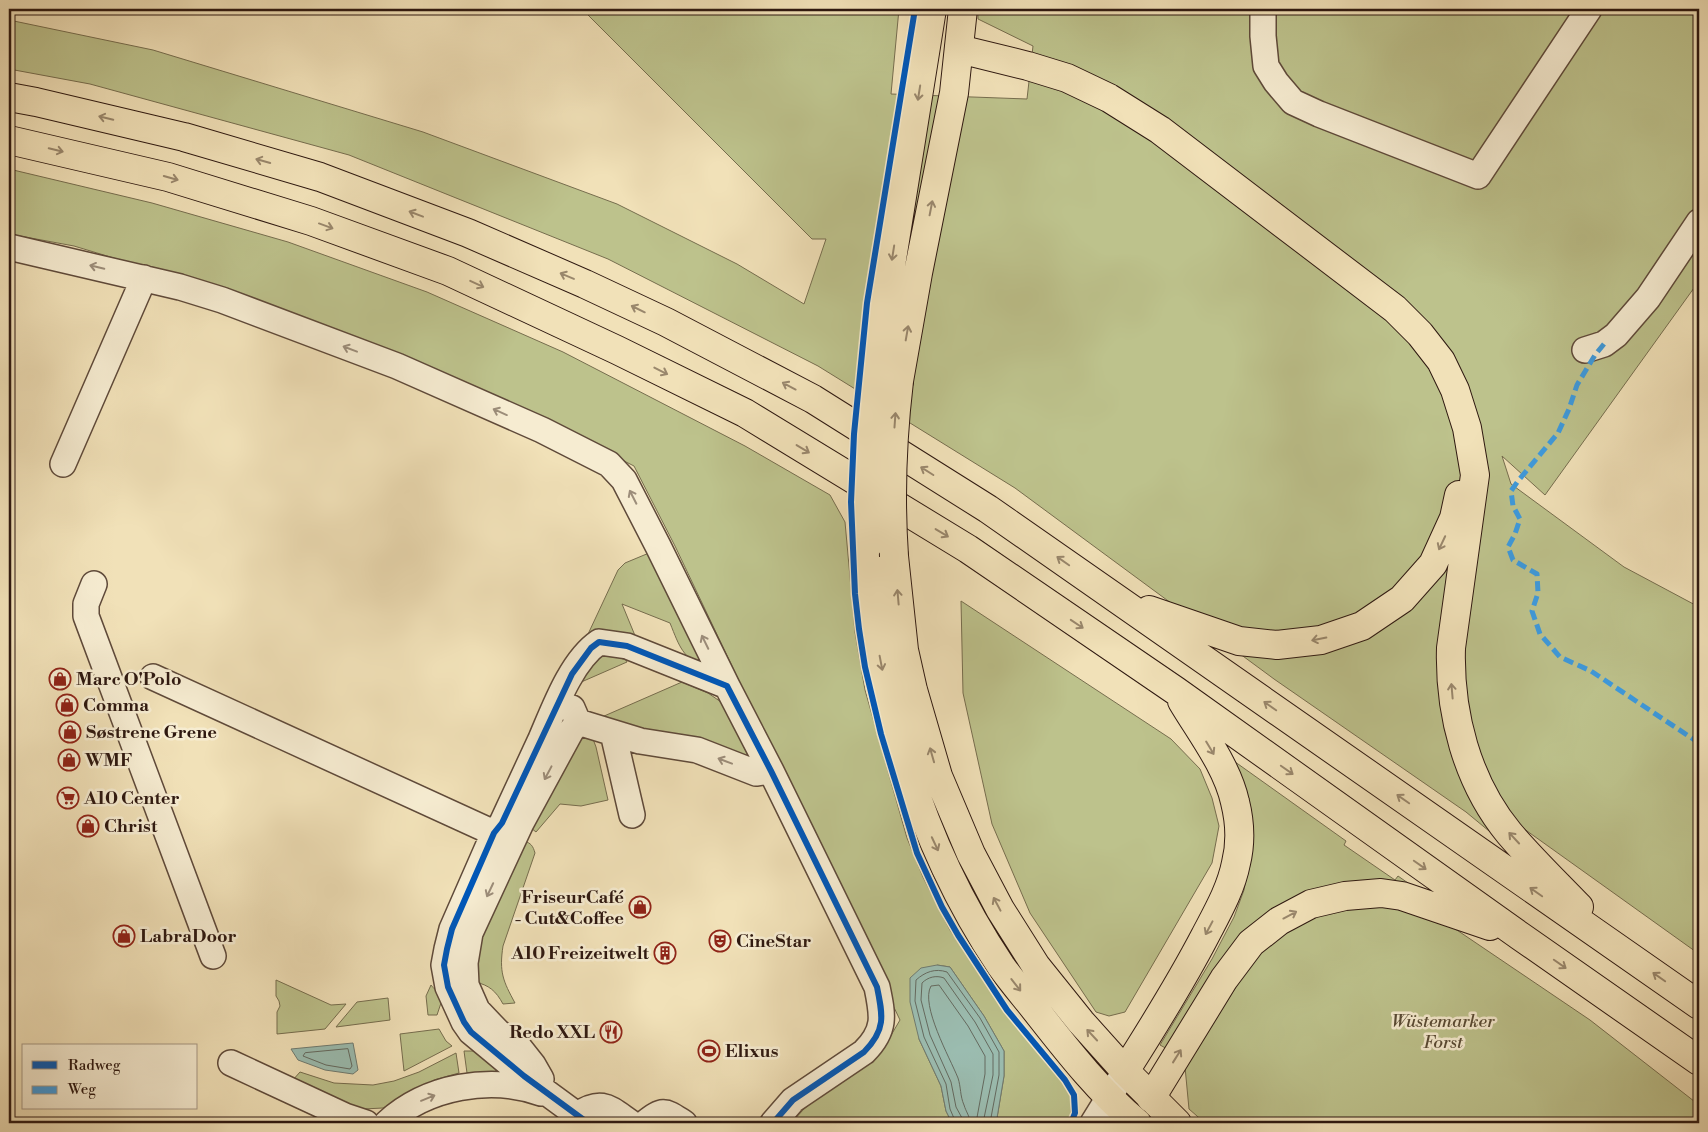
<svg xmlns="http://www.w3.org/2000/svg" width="1708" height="1132" viewBox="0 0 1708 1132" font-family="'Libre Bodoni',serif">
<rect width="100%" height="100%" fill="#f1e1b8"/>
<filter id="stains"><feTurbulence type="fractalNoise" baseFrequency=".004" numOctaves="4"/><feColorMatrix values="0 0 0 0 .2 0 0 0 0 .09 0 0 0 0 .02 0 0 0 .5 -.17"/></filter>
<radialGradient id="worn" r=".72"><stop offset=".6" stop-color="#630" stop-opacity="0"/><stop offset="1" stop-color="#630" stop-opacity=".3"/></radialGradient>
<!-- green -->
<path fill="#bdc28c" stroke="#766d4e" d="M582,9H899L891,94L1027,99L1033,46L978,19V9H1699V281L1545,495L1502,456L1511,484L1624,567L1699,607V954L1520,826L1489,831L1466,812L1274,679L1015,488L818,366L608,259L349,155L90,84L9,69V20L153,50L423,132L617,204L737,264L804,304L826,239H812Z
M9,169L152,203L288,242L427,292L563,352L745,446L830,495L845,522L855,632L865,690L907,838L923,877L950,930L1003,1008L1049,1067L1064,1083L1071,1097V1115L1066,1123H993L997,1118L1004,1076V1051L984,1016L950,967L937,965L919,1039L941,1086L946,1111L952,1123H791L804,1109L827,1090L880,1054L900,1020L675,546L634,466L507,402L282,309L74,246L9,234Z
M649,553L706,670C682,656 680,648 670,623L622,604L636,638L582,647L618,570L625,563Z
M961,601L1171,739L1200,769L1212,798L1219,826L1212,863L1125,1012L1109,1016L1096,1012L1030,913L992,824L963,693Z
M600,656L617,657L626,660L627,662L579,683L580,676Z
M682,682L708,693L721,702L754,767L595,720Z
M584,735L593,739L596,747L608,800L581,806L560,804L536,832L531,828L573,739Z
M1231,759L1346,841L1344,845L1395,880L1398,876L1408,883L1406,886L1309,896L1171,1051L1160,1045L1212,959L1234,917L1244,890L1249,863Z
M524,841C531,843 533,846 535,853L503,946C499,972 503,981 515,1003L503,1004C496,991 489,985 475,982L468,967Z
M1388,904L1445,922L1590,1020L1699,1105V1123H1205L1189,1109L1185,1067L1257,954L1306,917L1345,906Z
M276,980L331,1005L346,1004L325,1029L277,1034V1012L280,1006L279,1001L276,996Z
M431,985C434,990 440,991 443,997L437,1015H428L426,996Z
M388,998L390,1020L336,1027L357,1002Z
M439,1029L446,1041L452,1046L404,1071L400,1034Z
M464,1051H476L509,1071L467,1073Z
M456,1053L459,1073L434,1080L383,1108L363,1109L342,1104L292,1081L300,1072L334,1083L373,1085L394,1081L419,1072Z"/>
<!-- water -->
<path fill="#9bbdb1" stroke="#6f7b71" d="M937,965L950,967L984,1016L1004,1051V1076L997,1118L993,1123H952L946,1111L941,1086L919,1039L910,1002V978L921,968Z
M353,1043L358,1070L353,1074L325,1070L298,1060L291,1049Z"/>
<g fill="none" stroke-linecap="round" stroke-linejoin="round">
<!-- shore -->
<path stroke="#646a60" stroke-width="1" d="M348,1049L352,1066L350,1069L326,1065L303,1056L305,1053Z
M956,1123L950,1109L946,1084L924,1037L915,1001L916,980C925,972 935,968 947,972L980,1018L999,1052V1075L990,1123
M963,1123L962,1118L956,1107L951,1082L930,1035L921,1000L922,983C928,977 936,975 944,978L975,1022L993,1054V1075L983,1123
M970,1123C970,1116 966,1112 964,1105C960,1096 961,1087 958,1078C950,1058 920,1005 931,986L939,985L968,1026L985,1056V1074L976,1123"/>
<!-- minor casing -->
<g stroke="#5f4a3a" stroke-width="28">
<path id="minor" d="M1263,9V36L1266,66L1276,82L1293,102L1319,114L1478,176L1589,9
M9,247L180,287L222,300L397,366L542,430L609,464L624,480L658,546L727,686L771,771L877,987C883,1016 886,1030 864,1052L793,1100L773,1123
M1585,350L1604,344L1616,335L1648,298L1699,222
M63,464L144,278
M94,584L86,604V616L213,956
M153,677L494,833L500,848
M572,708L578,722L640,741L697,750L756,773L771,771
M613,733L632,815
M231,1063L345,1116L366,1123
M541,1079L533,1065L518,1046L498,1032L477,1010L466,985L465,963L470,933L521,823L571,731L578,722
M577,1115C602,1098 609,1108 631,1123
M387,1123C427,1086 491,1075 541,1093
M588,1123L524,1076L471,1032L464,1022L448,987L444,965L447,949L452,929L494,833L502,823C515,795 528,767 541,739C554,709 571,661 599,642L627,646L727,686
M645,1123C664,1108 665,1111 684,1123
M1093,1123L1119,1081"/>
</g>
<!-- major casing -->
<g stroke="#2e1810" stroke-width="30">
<path id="major" d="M873,378L932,9
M899,381L918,273L954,93L963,9
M868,545C870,581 873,618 879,654C899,764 938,872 1001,966C1013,983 1028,1000 1041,1017C1070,1054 1101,1093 1137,1123
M894,556L904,650L913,690L938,776L971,854L1000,909L1036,966L1081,1022L1125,1071L1177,1123"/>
</g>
<!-- highway casing -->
<g stroke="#2e1810" stroke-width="30">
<path id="highway" d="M959,49L1028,66L1067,78L1109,98L1160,130L1395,309L1420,334L1441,361L1455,390L1467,428L1475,475L1451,648C1449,713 1467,782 1509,833C1531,859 1556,883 1579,907
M9,97L36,102L184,137L320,177L468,233L585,284L666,322L813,399L988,509L1699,1005
M9,140L168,177L311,221L448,271L617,350L745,413L968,549L1176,691L1520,936L1699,1061
M1149,610L1239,641L1277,645L1321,640L1362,626L1402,599L1433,564L1454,518L1459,495
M1125,1071C1153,1027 1181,982 1205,936C1217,913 1231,889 1236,863C1241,843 1240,822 1235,802C1227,766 1201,733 1182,701
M1151,1098L1224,979L1251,943L1279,921L1311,904L1345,896L1381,893L1402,896L1490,926"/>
</g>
<!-- minor -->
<use href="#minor" stroke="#f6ecd1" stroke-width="25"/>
<!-- major -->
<use href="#major" stroke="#f1e1b8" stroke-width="28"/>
<!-- highway -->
<use href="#highway" stroke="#f1e1b8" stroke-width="28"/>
<!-- major-bridge casing -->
<g stroke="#2e1810" stroke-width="30" stroke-linecap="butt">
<path id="major-bridge" d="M868,545L866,464L873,378
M894,556C890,497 892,440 899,381"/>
</g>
<!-- major-bridge -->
<use href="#major-bridge" stroke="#f1e1b8" stroke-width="28"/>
<!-- quiet -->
<path stroke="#3d9ade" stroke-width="5" stroke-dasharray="10 5" stroke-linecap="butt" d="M1604,344L1595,355L1577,385L1569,409L1558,433L1518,481L1511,491L1513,506L1520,519L1515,534L1508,547L1513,560L1537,574L1538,593L1532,611L1540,634L1560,657L1591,671L1699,743"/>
<!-- cycleway casing -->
<g stroke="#f6ecd1" stroke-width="9">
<path id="cycleway" d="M915,9L867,303L854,434L851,502L855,594L859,629L865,667L881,734L917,853L942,907L958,935L1007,1010L1065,1080L1074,1095L1075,1113L1071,1123
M588,1123L524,1076L471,1032L464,1022L448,987L444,965L447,949L452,929L494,833L502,823L572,674L591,648L599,642L627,646L727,686L771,771L877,987C883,1016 886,1030 864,1052L793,1100L773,1123"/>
</g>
<!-- cycleway -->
<use href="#cycleway" stroke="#0057b8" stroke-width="6"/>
</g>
<!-- one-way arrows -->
<defs><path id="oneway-shaft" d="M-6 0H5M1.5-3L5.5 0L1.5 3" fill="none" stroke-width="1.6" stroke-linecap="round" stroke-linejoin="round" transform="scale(1.25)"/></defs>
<g stroke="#99876c">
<use href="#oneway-shaft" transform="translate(919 93) rotate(99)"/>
<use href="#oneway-shaft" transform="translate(106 118) rotate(-166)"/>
<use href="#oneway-shaft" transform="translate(56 150) rotate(14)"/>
<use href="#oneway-shaft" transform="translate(263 161) rotate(-164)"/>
<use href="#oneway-shaft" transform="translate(171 178) rotate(16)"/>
<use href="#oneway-shaft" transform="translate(931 208) rotate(-79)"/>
<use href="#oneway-shaft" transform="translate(416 214) rotate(-159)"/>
<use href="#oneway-shaft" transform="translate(326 226) rotate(20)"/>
<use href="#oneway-shaft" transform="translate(893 253) rotate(99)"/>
<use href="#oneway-shaft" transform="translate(567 276) rotate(-157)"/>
<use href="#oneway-shaft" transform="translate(477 284) rotate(25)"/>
<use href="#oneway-shaft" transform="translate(638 309) rotate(-154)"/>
<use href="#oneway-shaft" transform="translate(907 333) rotate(-80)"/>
<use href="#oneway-shaft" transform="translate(661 371) rotate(27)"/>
<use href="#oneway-shaft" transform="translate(789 386) rotate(-152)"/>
<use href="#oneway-shaft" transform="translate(895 420) rotate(-86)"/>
<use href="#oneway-shaft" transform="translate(803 449) rotate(31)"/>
<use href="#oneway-shaft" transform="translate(927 471) rotate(-148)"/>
<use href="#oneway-shaft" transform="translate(942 533) rotate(31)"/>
<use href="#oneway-shaft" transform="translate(1442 543) rotate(115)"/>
<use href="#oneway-shaft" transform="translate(1063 561) rotate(-145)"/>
<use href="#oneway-shaft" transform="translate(898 597) rotate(-95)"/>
<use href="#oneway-shaft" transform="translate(1077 624) rotate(34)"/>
<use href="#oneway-shaft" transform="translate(1319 639) rotate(169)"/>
<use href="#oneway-shaft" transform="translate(881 663) rotate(79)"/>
<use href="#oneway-shaft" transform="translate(1452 691) rotate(-95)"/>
<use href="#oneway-shaft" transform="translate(1270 706) rotate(-145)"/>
<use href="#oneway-shaft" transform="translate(1210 748) rotate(59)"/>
<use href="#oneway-shaft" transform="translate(932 755) rotate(-106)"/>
<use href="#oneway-shaft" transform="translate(1287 770) rotate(35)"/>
<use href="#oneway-shaft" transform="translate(1403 799) rotate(-145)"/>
<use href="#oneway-shaft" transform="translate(1514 838) rotate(-133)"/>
<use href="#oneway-shaft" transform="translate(935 844) rotate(65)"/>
<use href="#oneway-shaft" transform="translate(1420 865) rotate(35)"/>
<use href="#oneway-shaft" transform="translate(1536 892) rotate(-145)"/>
<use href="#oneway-shaft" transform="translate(997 904) rotate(-118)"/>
<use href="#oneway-shaft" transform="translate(1290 915) rotate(-28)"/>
<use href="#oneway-shaft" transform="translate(1209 928) rotate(118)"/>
<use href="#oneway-shaft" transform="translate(1560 964) rotate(35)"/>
<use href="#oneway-shaft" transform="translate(1659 977) rotate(-145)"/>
<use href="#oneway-shaft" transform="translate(1016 985) rotate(52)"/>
<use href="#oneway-shaft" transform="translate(1092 1035) rotate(-133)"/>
<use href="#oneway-shaft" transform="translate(1177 1056) rotate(-58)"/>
</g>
<g stroke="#9c8d7a">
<use href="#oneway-shaft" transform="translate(97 267) rotate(-167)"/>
<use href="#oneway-shaft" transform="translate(350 349) rotate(-159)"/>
<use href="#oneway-shaft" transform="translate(500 412) rotate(-156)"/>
<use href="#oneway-shaft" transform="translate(633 497) rotate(-117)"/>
<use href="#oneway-shaft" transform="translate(705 642) rotate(-116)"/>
<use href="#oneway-shaft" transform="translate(725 761) rotate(-159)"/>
<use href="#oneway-shaft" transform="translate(548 773) rotate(118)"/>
<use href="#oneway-shaft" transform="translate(490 890) rotate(115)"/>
<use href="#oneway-shaft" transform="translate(428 1098) rotate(-22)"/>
</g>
<!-- icons -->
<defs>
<g id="shop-ring" transform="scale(1.125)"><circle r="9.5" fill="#f6ecd1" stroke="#8f2418" stroke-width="1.5"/><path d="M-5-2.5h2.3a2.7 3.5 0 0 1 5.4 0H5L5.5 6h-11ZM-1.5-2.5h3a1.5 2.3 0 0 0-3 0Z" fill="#8f2418"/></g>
<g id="supermarket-ring" transform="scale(1.125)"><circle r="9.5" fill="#f6ecd1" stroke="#8f2418" stroke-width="1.5"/><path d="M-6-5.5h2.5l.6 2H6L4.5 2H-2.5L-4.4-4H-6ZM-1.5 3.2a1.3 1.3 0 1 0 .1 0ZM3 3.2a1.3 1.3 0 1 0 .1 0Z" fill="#8f2418"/></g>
<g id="theatre-ring" transform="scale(1.125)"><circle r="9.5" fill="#f6ecd1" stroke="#8f2418" stroke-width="1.5"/><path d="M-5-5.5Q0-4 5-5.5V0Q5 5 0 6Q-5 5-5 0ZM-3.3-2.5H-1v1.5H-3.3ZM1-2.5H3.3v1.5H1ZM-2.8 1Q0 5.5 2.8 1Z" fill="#8f2418"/></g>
<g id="building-ring" transform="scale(1.125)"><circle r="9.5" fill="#f6ecd1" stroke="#8f2418" stroke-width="1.5"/><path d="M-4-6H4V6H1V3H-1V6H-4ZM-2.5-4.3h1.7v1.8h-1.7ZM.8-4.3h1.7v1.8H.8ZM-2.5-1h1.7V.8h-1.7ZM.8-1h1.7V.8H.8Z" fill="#8f2418"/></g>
<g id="restaurant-ring" transform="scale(1.125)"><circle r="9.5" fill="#f6ecd1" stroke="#8f2418" stroke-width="1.5"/><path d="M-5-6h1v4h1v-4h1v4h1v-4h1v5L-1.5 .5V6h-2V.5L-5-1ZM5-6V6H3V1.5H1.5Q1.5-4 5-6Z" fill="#8f2418"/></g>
<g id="stadium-ring" transform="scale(1.125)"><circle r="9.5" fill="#f6ecd1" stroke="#8f2418" stroke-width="1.5"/><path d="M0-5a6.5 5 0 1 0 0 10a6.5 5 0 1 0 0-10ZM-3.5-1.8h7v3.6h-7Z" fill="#8f2418"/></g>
</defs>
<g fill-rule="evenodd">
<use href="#shop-ring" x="60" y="679"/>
<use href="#shop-ring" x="67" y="705"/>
<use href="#shop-ring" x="70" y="732"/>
<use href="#shop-ring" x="69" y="760"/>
<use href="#supermarket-ring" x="68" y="798"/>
<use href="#shop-ring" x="88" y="826"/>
<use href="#shop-ring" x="640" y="907"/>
<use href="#shop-ring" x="124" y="936"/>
<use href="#theatre-ring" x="720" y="941"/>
<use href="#building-ring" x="665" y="953"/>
<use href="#restaurant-ring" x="611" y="1032"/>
<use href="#stadium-ring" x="709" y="1051"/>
</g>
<g text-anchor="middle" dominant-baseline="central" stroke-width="5" stroke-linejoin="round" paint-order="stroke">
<!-- poi labels -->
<g font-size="18" font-weight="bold" fill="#2e1810" stroke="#f6ecd1" text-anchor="start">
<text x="76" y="679">Marc O'Polo</text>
<text x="83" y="705">Comma</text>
<text x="86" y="732">Søstrene Grene</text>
<text x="85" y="760">WMF</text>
<text x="84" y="798">A10 Center</text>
<text x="104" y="826">Christ</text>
<text x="624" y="897" text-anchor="end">FriseurCafé<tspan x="624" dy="21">- Cut&amp;Coffee</tspan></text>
<text x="140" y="936">LabraDoor</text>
<text x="736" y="941">CineStar</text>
<text x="649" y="953" text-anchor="end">A10 Freizeitwelt</text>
<text x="595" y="1032" text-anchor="end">Redo XXL</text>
<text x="725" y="1051">Elixus</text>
</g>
<!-- park labels -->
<g font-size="18" font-style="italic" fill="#594b35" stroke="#f6ecd1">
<text x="1443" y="1021">Wüstemarker<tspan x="1443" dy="21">Forst</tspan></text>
</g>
</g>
<!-- margin -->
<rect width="1708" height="1132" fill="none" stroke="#f1e1b8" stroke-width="30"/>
<rect x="10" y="10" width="1688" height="1112" fill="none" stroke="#2e1810" stroke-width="2.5"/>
<rect x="15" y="15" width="1678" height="1102" fill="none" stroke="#2e1810"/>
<!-- legend -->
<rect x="22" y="1044" width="175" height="65" fill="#f6ecd1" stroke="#a69784"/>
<rect x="32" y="1061" width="25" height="8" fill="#0057b8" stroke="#a69784"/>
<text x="68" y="1070" font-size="15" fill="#2e1810">Radweg</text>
<rect x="32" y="1086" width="25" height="8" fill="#3d9ade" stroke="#a69784"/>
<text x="68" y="1094" font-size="15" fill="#2e1810">Weg</text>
<rect width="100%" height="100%" filter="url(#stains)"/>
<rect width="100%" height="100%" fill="url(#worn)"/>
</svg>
